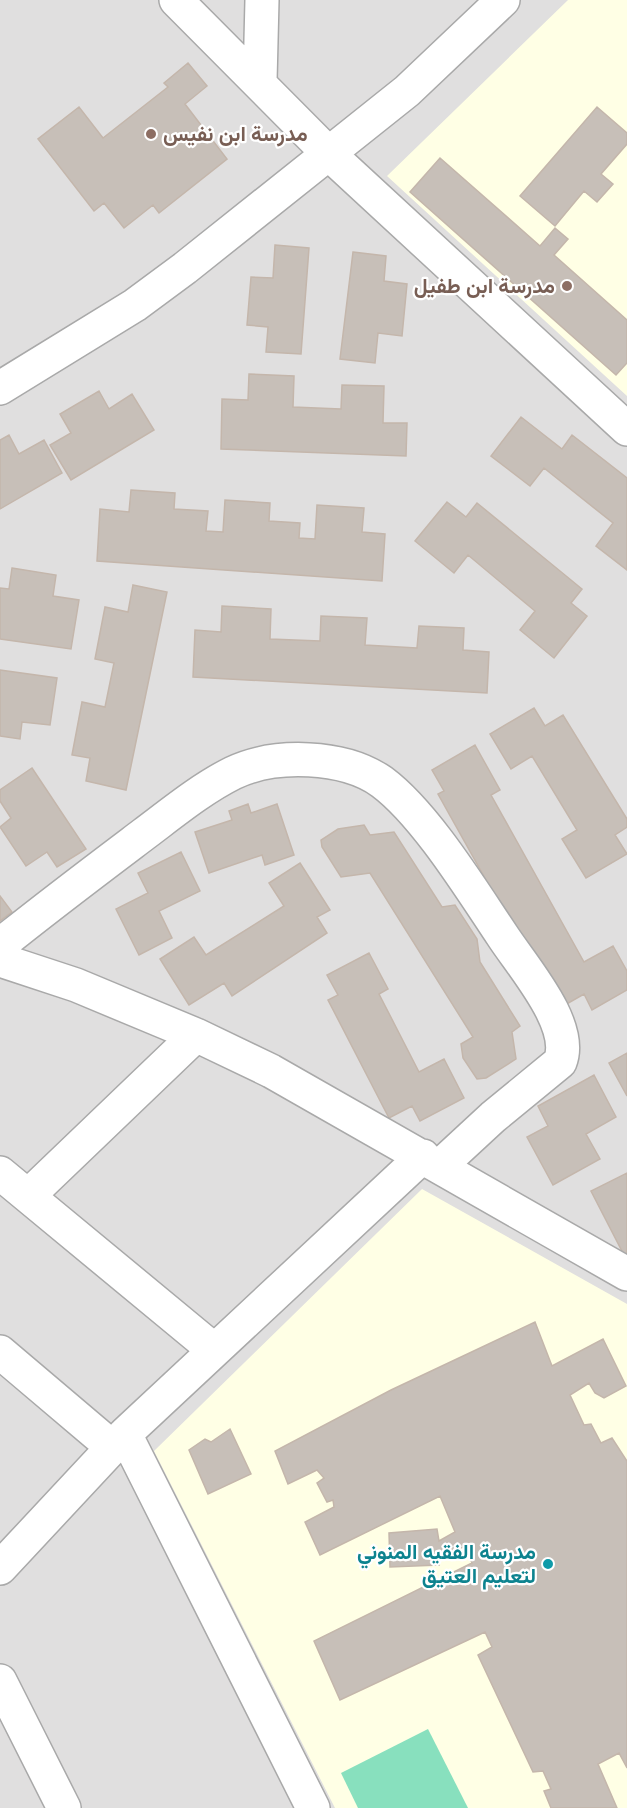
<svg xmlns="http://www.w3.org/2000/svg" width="627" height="1808" viewBox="0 0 627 1808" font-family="Roboto,Vazirmatn,sans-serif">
<rect width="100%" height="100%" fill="#f2efe9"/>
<!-- residential -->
<path fill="#e0dfdf" d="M0,0H627V1808H0Z"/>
<!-- education -->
<path fill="#ffffe5" d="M568,0H627V396L387,176Z
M422,1189L627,1304V1808H335L154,1451Z"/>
<!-- pitch -->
<path fill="#88e0be" d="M428,1729L468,1808H358L341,1773Z"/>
<!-- building -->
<path fill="#c7bfb8" stroke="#c4b6ab" stroke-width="1.5" d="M188,63L207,86L185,104L227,159L159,213L153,205L124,228L104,203L94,211L38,139L79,107L103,138L168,87L164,83Z
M597,107L627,133V144L601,174L613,184L597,202L584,191L555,226L520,196Z
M440,158L540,246L555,228L568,239L554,255L627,320V363L616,375L410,192Z
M275,245L309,248L301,354L266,352L268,327L247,325L251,277L273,278Z
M353,252L386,256L384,281L407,284L402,336L378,333L375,363L340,359Z
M249,374L294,376L293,407L341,409L342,385L384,386L383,423H407L406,456L221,449L222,399L248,400Z
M99,391L109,409L132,394L154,430L71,480L50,445L71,433L60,414Z
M521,417L562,449L572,435L627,478V570L596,546L613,523L544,468L530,486L491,456Z
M9,435L19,454L44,440L62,473L0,509V440Z
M131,490L175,493L174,509L208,511L206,531L223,532L225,500L270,503L269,521L300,523L299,538L315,539L317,505L364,508L362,532L385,534L382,581L97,561L100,509L129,512Z
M447,502L466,517L477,503L582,589L571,603L587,616L554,658L520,630L535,611L468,555L454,573L415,541Z
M12,568L56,575L53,596L79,600L71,649L0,639V588L9,589Z
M133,585L167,592L126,790L86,781L90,758L72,755L82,702L105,707L114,663L95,659L105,607L128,612Z
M222,606L271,609L270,639L320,641L321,616L367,618L365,645L417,648L419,626L464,628L463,650L489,652L487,693L193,677L195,630L221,632Z
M0,670L57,678L50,725L22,722L20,739L0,736Z
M534,708L545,726L563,715L627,819V827L615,835L627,854L586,878L562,839L577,830L532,756L511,769L490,734Z
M475,745L500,790L491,795L584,962L613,946L627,971V990L592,1010L584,994L558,1009L438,794L444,791L432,770Z
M32,768L86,849L57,867L47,852L26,866L0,827L11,818L0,801V790Z
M248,804L251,813L277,804L294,855L265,865L262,855L209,873L195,832L232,820L229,811Z
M364,825L370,835L394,832L442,907L455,905L477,939L480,962L520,1026L512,1032L516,1059L486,1078L477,1079L463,1058L461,1044L473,1037L370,873L341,877L322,847L321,840L338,829Z
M181,852L200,891L159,911L172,938L139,955L116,909L148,893L138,873Z
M300,863L330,910L317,917L327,933L232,996L224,983L189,1005L160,959L194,937L206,955L284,906L269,883Z
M0,896L12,912L0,921Z
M369,953L388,989L379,994L419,1072L444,1059L464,1098L420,1121L412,1106L389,1118L328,1000L338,995L327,975Z
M627,1053V1096L609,1063Z
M594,1075L616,1117L586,1134L600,1159L553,1185L527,1137L548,1126L538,1106Z
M627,1173V1256L625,1257L591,1191Z
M535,1322L552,1366L603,1339L626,1386L604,1398L595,1393L589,1383L570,1395L584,1425L591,1424L601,1443L612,1438L627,1461V1768L619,1753L598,1764L617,1808H551L544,1791L551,1789L543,1771L533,1772L478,1655L492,1647L485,1632L340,1700L314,1641L472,1563L464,1547L437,1555L439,1565L390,1567L389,1533L437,1529L439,1541L455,1532L440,1496L320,1555L305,1522L334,1507L333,1500L327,1502L317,1483L324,1478L317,1470L288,1484L275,1451L391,1390Z
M230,1429L251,1474L208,1494L189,1450L205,1439L211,1442Z"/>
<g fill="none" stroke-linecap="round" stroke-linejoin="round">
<!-- minor casing -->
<g stroke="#a9a9a9" stroke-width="36">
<path id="minor" d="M176,0L328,153L627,429
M260,81L262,0
M0,388L135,305L185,268L407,91L503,0
M0,945C47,907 95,871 144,834C172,813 201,789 233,773C275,753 344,755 382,782C425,814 471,889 502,935C522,966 575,1025 560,1062L493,1117L440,1166
M0,960L76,985L196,1035L271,1071L627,1274
M0,1173L214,1350
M28,1196L196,1035
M0,1352L112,1447
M125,1434L313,1808
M0,1568L125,1434L423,1156
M0,1681L64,1808"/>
</g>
<!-- minor -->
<use href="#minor" stroke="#fff" stroke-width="33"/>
</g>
<!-- markers -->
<g fill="#8d6e63" stroke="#fff" stroke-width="2">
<circle cx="151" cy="134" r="6"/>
<circle cx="567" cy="286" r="6"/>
</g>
<circle fill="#0f9aa8" stroke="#fff" stroke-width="2" cx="548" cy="1564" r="6"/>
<g text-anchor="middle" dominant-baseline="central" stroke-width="4.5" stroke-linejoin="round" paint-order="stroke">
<!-- education labels -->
<g font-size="21" font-weight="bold" fill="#785e54" stroke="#fff" text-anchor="start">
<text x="163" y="134">مدرسة ابن نفيس</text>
<text x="555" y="286" text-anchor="end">مدرسة ابن طفيل</text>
</g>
<!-- culture labels -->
<g font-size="21" font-weight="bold" fill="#0d838f" stroke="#fff" text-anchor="end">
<text x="536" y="1552">مدرسة الفقيه المنوني<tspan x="536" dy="24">لتعليم العتيق</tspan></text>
</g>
</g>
</svg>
